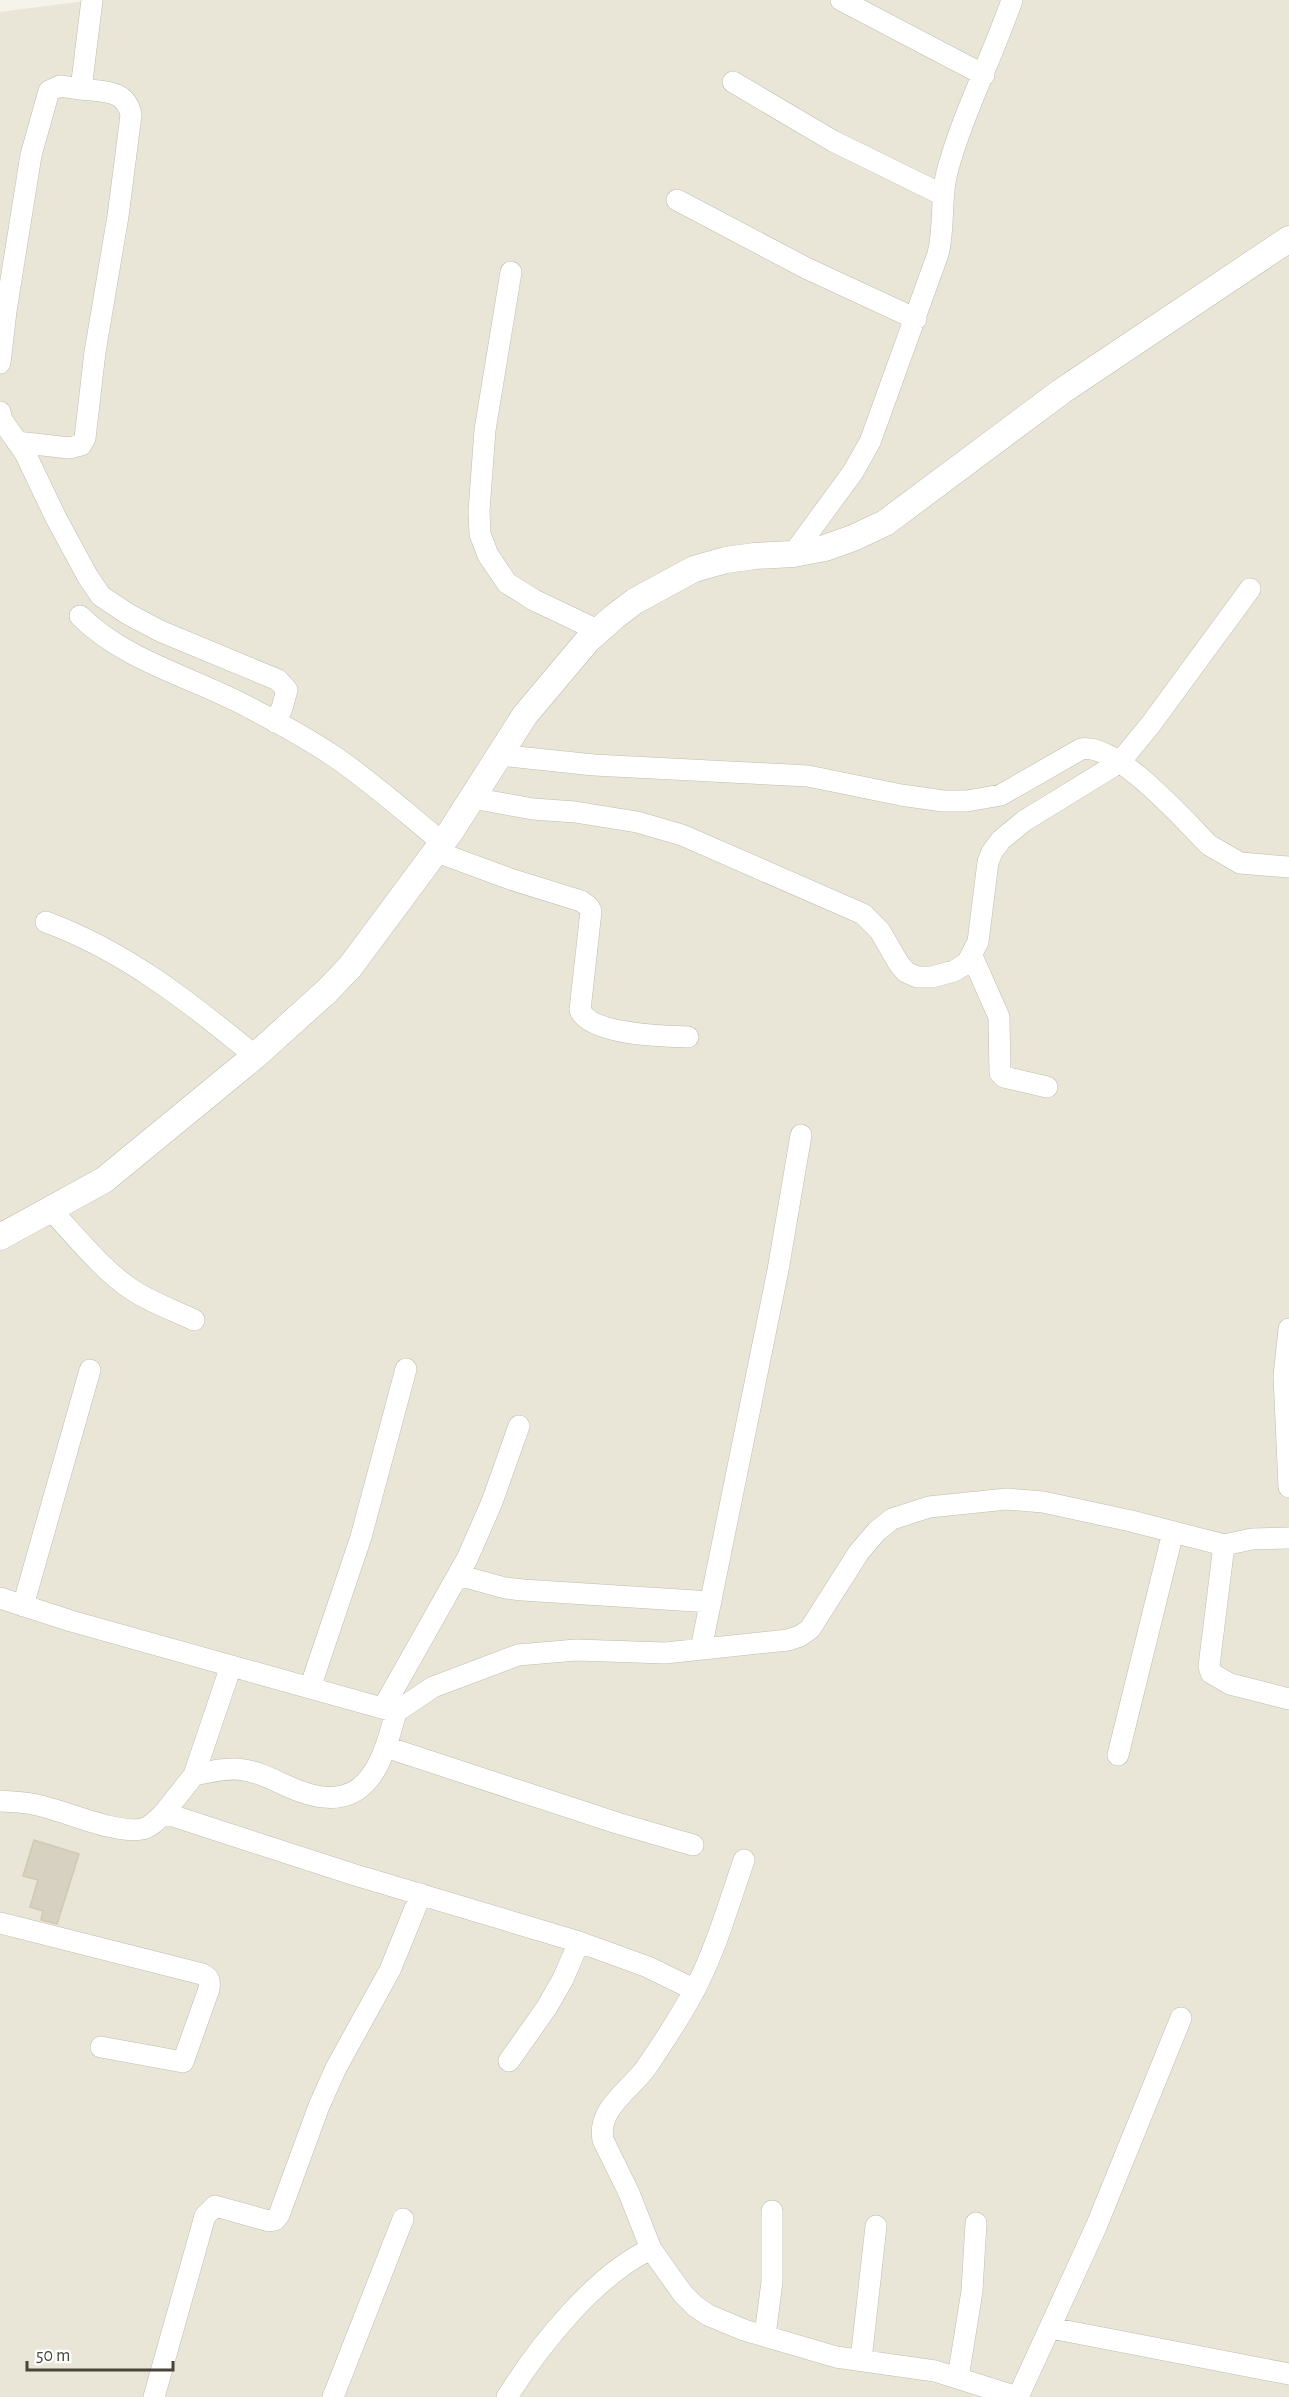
<svg xmlns="http://www.w3.org/2000/svg" width="1289" height="2397" viewBox="0 0 1289 2397" font-family="'Alegreya Sans',sans-serif">
<rect width="100%" height="100%" fill="#f5f3ea"/>
<!-- residential -->
<path fill="#e9e6d8" d="M93,0H1289V2397H0V12Z"/>
<!-- building -->
<path fill="#d6d1c0" stroke="#d1cab3" stroke-width="1.5" d="M34,1840L79,1854L57,1924L41,1920L43,1911L30,1907L38,1880L23,1876Z"/>
<g fill="none" stroke-linecap="round" stroke-linejoin="round">
<!-- minor casing -->
<g stroke="#c0bcad" stroke-width="22">
<path id="minor" d="M841,0L984,75
M733,82L833,141L943,195
M677,200L806,268L916,319
M511,272L485,430L479,511L480,534L488,555L507,583L534,600L599,631
M0,363L6,311L31,155L49,91L60,86L81,89L92,0
M0,412L2,420L25,453L56,518L88,577L101,596L128,614L160,631L278,680L287,690L282,708L275,722
M17,442L69,448L81,445L85,438L95,352L118,216L131,115C126,89 103,92 81,89
M793,554L853,472L870,442L938,254C945,227 940,199 947,172C963,113 992,58 1012,0
M80,616C126,662 196,678 252,709C279,723 307,738 332,755C371,781 406,813 443,843
M498,755L594,765L808,776L901,795L943,801H967L1001,795L1081,749C1116,742 1185,821 1209,845L1240,863L1289,867
M472,798L533,809L575,812L637,822L682,835L863,914L880,931L899,964L906,972L917,977H932L954,971L967,963L978,942L988,862L992,852L1001,840L1024,821L1120,762L1151,724L1250,589
M437,852L510,879L581,901L588,906L591,911L580,1010C591,1035 663,1036 688,1037
M46,922C125,951 191,1003 255,1056
M972,956L999,1017L1000,1073L1004,1077L1047,1087
M50,1209C76,1236 100,1268 131,1289C150,1302 173,1310 194,1320
M1289,1329L1284,1376L1289,1487
M1224,1545L1209,1666L1211,1673L1230,1684L1289,1699
M458,1575L505,1588L523,1590L711,1602
M0,1598L71,1621L396,1712C383,1761 368,1813 305,1793C284,1787 266,1773 244,1770C228,1767 209,1772 194,1775
M23,1606L90,1370
M701,1649L778,1270L801,1135
M310,1688L361,1537L406,1369
M383,1708L467,1559L492,1502L519,1426
M396,1712L433,1687L518,1655L576,1650L665,1653L788,1640L800,1636L810,1629L859,1552L877,1531L892,1519L929,1507L1007,1499L1043,1502L1131,1521L1224,1545L1252,1539L1289,1538
M386,1747L617,1823L693,1845
M1118,1755L1173,1532
M0,1801C12,1802 25,1802 37,1805C66,1811 114,1834 142,1829C151,1827 158,1819 164,1813L352,1874L579,1942L648,1967L695,1990
M164,1813L194,1775L231,1666
M744,1860C729,1903 716,1949 695,1989C681,2016 663,2043 646,2068C629,2091 597,2109 603,2140L629,2193L651,2249L683,2294L695,2306L708,2315L744,2330L836,2357L935,2371L1017,2397
M0,1923L202,1974C210,1978 210,1981 209,1989L183,2062L101,2047
M509,2061L547,2007L563,1979L579,1942
M1051,2328L1289,2374
M765,2335L772,2282V2211
M861,2360L876,2226
M958,2378L972,2291L976,2223
M154,2397L205,2216L215,2206L269,2221L275,2220L279,2215L319,2106L336,2068L390,1970L421,1894
M333,2397L403,2219
M507,2397C539,2346 595,2275 651,2249
M1018,2397L1096,2227L1181,2018"/>
</g>
<!-- tertiary casing -->
<g stroke="#c0bcad" stroke-width="27">
<path id="tertiary" d="M0,1237L104,1180L255,1056L327,991L350,967L451,831L525,715L588,640L614,617L635,601L694,569L726,560L755,556L793,554L825,548L853,538L885,523L1062,391L1289,239"/>
</g>
<!-- minor -->
<use href="#minor" stroke="#fff" stroke-width="21"/>
<!-- tertiary -->
<use href="#tertiary" stroke="#fff" stroke-width="26"/>
</g>
<!-- scale -->
<path d="M27 2361v9h146v-9" fill="none" stroke="#494538" stroke-width="3"/>
<text x="36" y="2361" font-size="18" fill="#494538" stroke="#ffffff" stroke-width="4.5" paint-order="stroke">50 m</text>
</svg>
